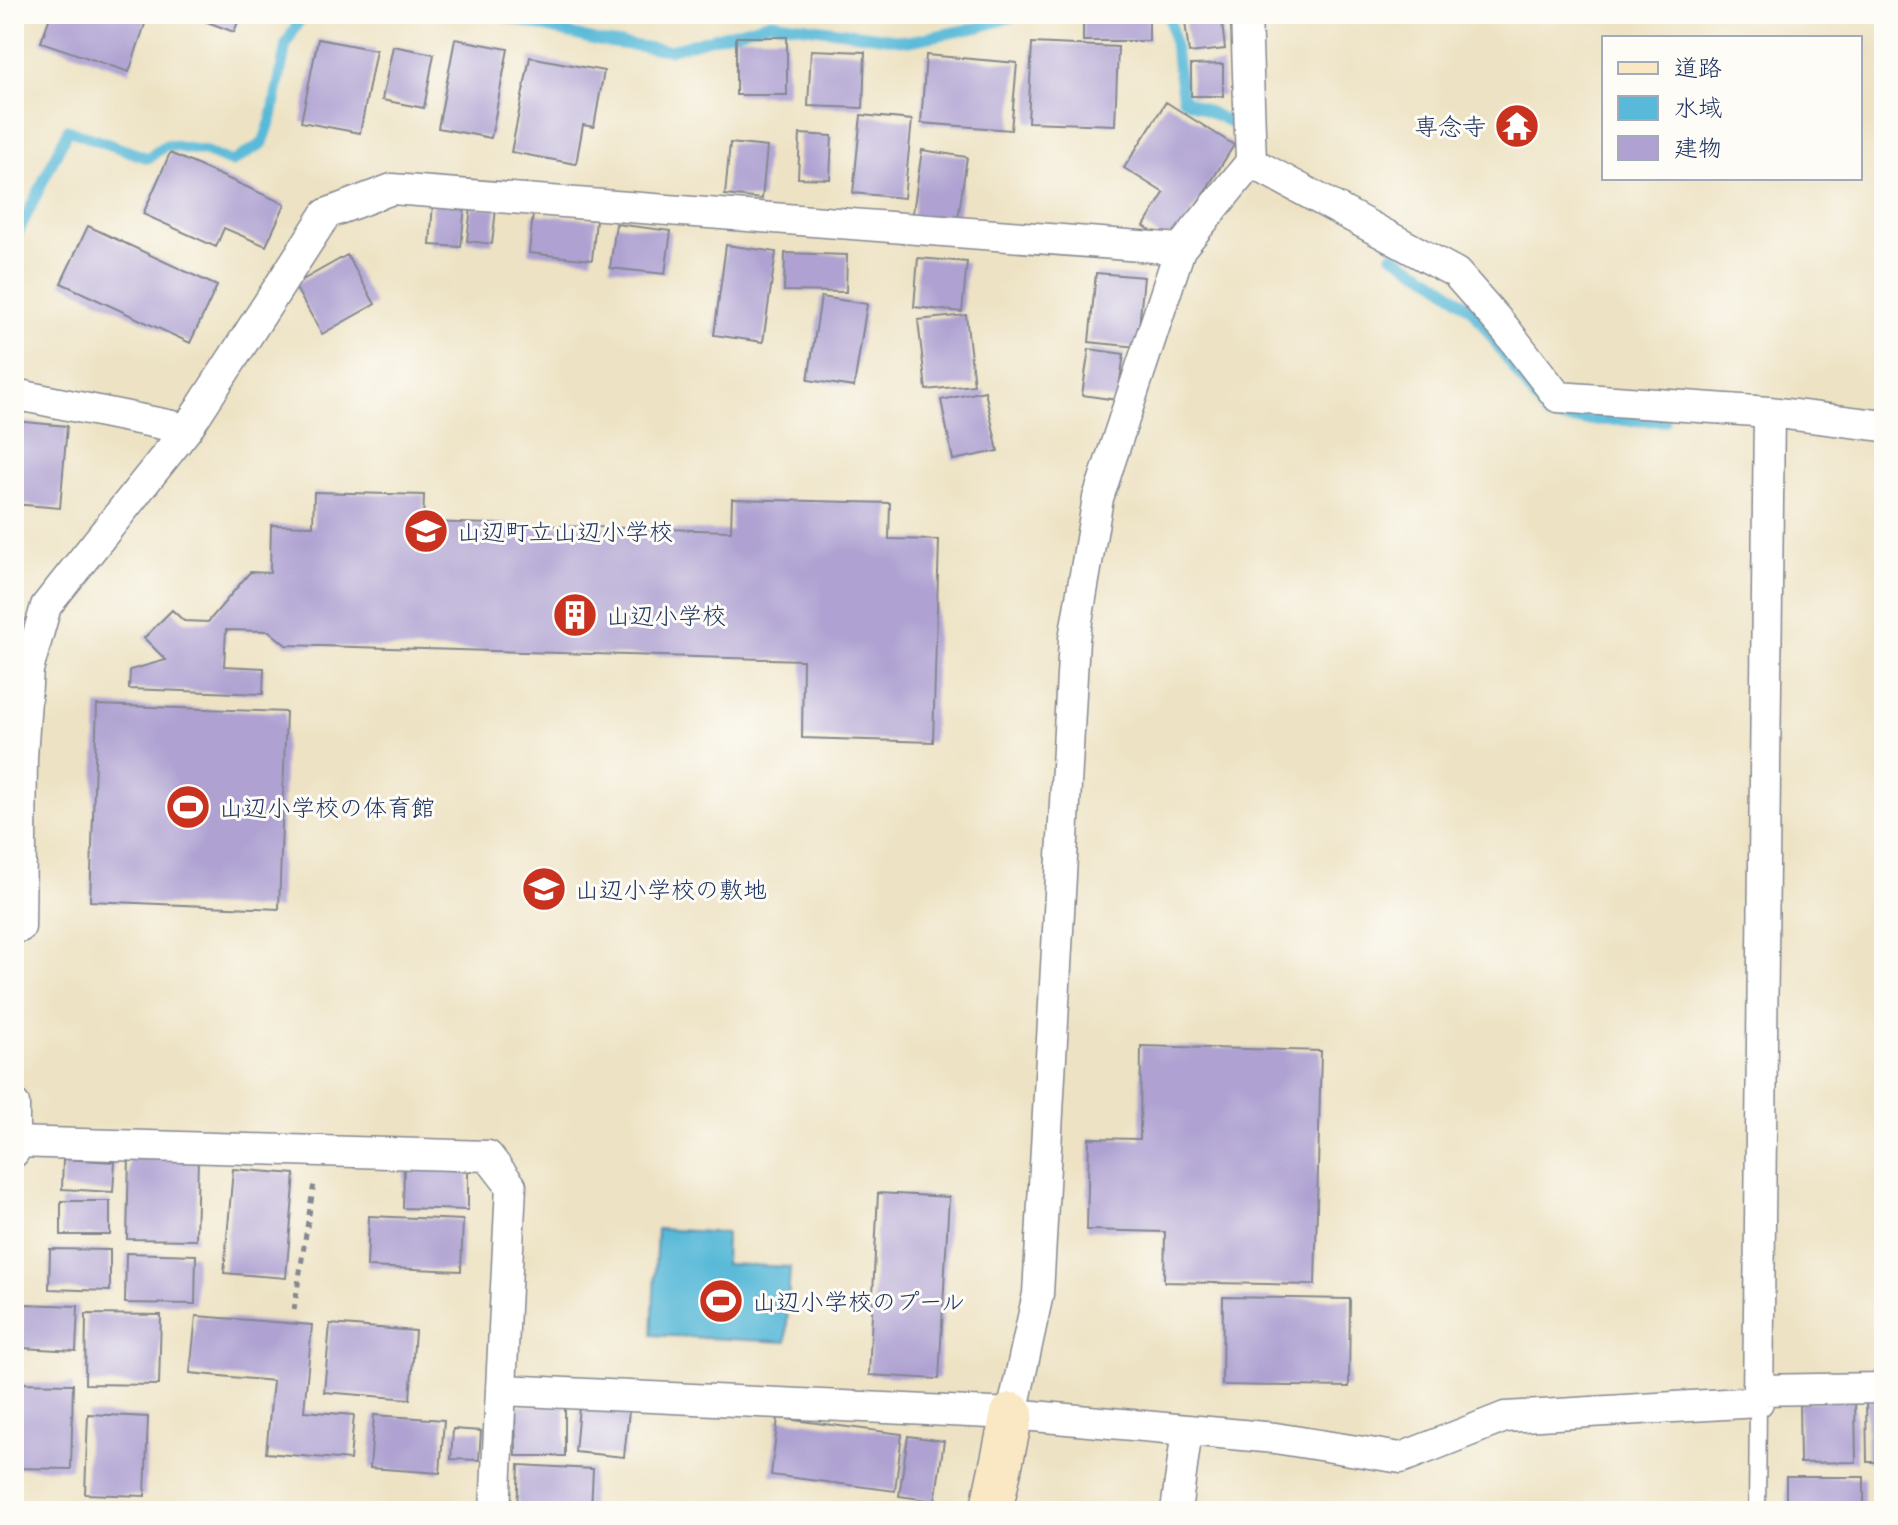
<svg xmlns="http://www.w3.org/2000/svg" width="1898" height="1525" viewBox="0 0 1898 1525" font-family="'Patrick Hand','Klee One',sans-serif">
<rect width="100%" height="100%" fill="#fdfcf7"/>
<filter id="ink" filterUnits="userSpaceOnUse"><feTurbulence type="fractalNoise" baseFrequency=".0125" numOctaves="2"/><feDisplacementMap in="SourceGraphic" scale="16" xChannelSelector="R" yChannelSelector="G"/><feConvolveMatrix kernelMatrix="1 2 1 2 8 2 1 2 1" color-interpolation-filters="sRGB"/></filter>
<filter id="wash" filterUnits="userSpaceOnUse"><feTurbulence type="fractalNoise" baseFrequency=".006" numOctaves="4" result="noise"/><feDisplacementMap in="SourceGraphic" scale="32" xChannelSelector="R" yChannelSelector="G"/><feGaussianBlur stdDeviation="1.8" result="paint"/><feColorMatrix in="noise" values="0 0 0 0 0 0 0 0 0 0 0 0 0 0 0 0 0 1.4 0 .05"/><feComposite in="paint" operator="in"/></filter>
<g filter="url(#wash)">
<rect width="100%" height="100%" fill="#ede2c3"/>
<!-- water -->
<path fill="#59b9d8" stroke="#3a749b" stroke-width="2" d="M657,1229L726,1233L725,1264L790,1267L786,1342L652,1335Z"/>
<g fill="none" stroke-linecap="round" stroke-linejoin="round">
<!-- stream -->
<path stroke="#59b9d8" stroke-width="11" d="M493,14L598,41L669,50L771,22L909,41L980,27L1022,14
M1165,14L1170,19L1183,99L1236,125
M14,241L68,130L148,158L166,145L204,151L232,162L263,143L272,117L286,44L303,14
M1392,255L1439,283L1474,312L1548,417L1570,420L1664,421"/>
</g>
<g id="blocks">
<!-- building -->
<path fill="#afa2d2" d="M51,14H124L146,21L129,72L41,42Z
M186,14H241L234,32Z
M1083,14H1149V41H1083Z
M1184,14H1221L1225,49L1189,53Z
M736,37H787V95H736Z
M318,39L376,50L360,133L301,122Z
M455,39L508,49L491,138L438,128Z
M1032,43L1118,47L1115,125L1028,122Z
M393,46L434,54L424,108L382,100Z
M811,50L865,52L863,108L808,106Z
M926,55L1017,63L1011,130L921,123Z
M530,57L604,71L594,127L583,125L576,164L511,152Z
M1223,64V96H1191V65Z
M1166,102L1234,145L1172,244L1144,226L1164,193L1124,168Z
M861,115L912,120L904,198L853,193Z
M800,134L832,136L830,179L798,178Z
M730,143L767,147L762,199L725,195Z
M922,150L967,157L957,226L912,220Z
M170,153L285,204L266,246L224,228L216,247L143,214Z
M433,202L465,205L461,247L430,245Z
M471,207L496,209L492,244L467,241Z
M533,214L596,220L592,260L529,253Z
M616,224L671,231L665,274L610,268Z
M88,226L217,286L190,343L61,283Z
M726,245L776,252L763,342L714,335Z
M785,253L847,255L846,292L784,291Z
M347,255L375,304L322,334L294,285Z
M918,258L967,262L962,312L914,307Z
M1096,273L1144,277L1137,347L1089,342Z
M821,297L867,304L854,387L808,380Z
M966,315L974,385L926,390L918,320Z
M1089,349L1124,354L1117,400L1082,395Z
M985,391L998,451L953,460L941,400Z
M14,421L67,426L60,508L14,504Z
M314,492L424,495L423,522L731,531L732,499L890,503L889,539L939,540L933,742L802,738L803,660L286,645L269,631L226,630L224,666L264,668L263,694L129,689L130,670L166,660L144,638L172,610L184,621L208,622L250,572L270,573L271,525L313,526Z
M97,705L286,712L279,909L90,901Z
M1141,1046L1321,1051L1315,1285L1164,1282L1165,1232L1087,1230L1089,1138L1140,1139Z
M129,1157L198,1159L196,1240L127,1239Z
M63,1159L115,1162L113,1192L62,1189Z
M404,1166L468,1168V1210L403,1208Z
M233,1169L295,1174L286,1278L224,1273Z
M878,1193L949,1197L939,1379L869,1375Z
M61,1201H110V1235H61Z
M369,1216L463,1220L461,1271L367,1267Z
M50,1249L110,1250V1291L49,1289Z
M126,1253L196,1255L195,1304L125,1303Z
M1223,1297L1350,1299L1349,1387L1222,1385Z
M23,1304L78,1306L76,1351L22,1348Z
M86,1314L161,1315L159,1385L85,1384Z
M196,1316L312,1325L304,1411L354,1415L350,1460L266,1453L273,1381L190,1373Z
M330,1324L415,1331L410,1399L324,1392Z
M14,1383L73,1384L71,1469L14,1468Z
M1884,1399V1462H1867L1866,1400Z
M1855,1400L1856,1462L1800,1463L1799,1402Z
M565,1405V1456H516L515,1406Z
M579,1406L629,1411L624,1457L575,1452Z
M88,1414L148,1417L145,1496L85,1494Z
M374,1415L444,1420L440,1473L370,1468Z
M778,1418L902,1434L895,1491L771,1475Z
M453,1429L481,1431L479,1460L451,1459Z
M908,1436L944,1441L935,1501L899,1496Z
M519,1465L593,1469L591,1511H517Z
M1786,1477H1864V1511H1786Z"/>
</g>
</g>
<g filter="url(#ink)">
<use href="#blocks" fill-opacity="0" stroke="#848890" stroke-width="2"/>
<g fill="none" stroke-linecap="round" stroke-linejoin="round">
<!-- lane casing -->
<g stroke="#848890" stroke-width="19">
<path id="lane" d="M1757,1511L1758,1402"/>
</g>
<!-- street casing -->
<g stroke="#848890" stroke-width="33">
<path id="street" d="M1251,162L1456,273L1506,330L1558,397L1769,412L1884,426
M14,394L187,429
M14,926L20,927L22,757L28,670L46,606L187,429L326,214L392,189L1180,249
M14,1104V1152
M14,1142L488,1156L511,1186L495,1511
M502,1390L1012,1414L1275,1438L1401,1458L1505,1417L1758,1402L1769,412
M1758,1390L1884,1388
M1012,1414L1038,1294L1074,639L1098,498L1180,249L1251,162L1246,14
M1176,1511L1187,1430"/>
</g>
<!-- secondary casing -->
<g stroke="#848890" stroke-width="45">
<path id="secondary" d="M991,1511L1012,1414"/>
</g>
<!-- path -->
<path stroke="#848890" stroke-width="5" stroke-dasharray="6 6" stroke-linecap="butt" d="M294,1310L314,1183"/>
<!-- lane -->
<use href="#lane" stroke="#fff" stroke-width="16"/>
<!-- street -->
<use href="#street" stroke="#fff" stroke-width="30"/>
<!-- secondary -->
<use href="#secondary" stroke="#fae7c3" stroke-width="42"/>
</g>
</g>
<!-- icons -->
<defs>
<g id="temple-disc" transform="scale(2.3)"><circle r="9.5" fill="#c8321e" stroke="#fdfcf7"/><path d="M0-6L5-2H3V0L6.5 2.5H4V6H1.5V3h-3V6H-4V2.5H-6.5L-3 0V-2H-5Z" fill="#fff"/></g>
<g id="school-disc" transform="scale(2.3)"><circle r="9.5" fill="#c8321e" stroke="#fdfcf7"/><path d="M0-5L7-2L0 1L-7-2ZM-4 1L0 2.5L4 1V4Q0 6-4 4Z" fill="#fff"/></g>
<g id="building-disc" transform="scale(2.3)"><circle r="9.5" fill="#c8321e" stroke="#fdfcf7"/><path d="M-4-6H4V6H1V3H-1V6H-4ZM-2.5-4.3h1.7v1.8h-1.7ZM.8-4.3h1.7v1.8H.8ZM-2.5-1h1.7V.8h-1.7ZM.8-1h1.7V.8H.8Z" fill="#fff"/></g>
<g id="stadium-disc" transform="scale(2.3)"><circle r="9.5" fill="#c8321e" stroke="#fdfcf7"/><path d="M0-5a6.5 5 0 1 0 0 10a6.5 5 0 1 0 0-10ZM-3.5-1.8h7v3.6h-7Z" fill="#fff"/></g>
</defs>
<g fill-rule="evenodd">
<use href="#temple-disc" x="1517" y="126"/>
<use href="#school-disc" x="426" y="531"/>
<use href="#building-disc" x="575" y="615"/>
<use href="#stadium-disc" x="188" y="807"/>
<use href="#school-disc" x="544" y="889"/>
<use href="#stadium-disc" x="721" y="1301"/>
</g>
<g text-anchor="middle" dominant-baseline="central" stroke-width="6" stroke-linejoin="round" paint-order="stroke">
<!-- poi labels -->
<g font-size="24" fill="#1b2f5e" stroke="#fdfcf7" text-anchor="start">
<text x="1486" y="126" text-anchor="end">専念寺</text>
<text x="457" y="531">山辺町立山辺小学校</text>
<text x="606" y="615">山辺小学校</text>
<text x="219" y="807">山辺小学校の体育館</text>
<text x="575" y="889">山辺小学校の敷地</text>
<text x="752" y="1301">山辺小学校のプール</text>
</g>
</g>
<!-- margin -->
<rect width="1898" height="1525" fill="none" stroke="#fdfcf7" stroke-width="48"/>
<!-- legend -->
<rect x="1602" y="36" width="260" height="144" fill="#fdfcf7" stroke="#a3aaba" stroke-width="2"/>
<rect x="1618" y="62" width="40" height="12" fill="#fae7c3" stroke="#a3aaba" stroke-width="2"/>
<text x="1674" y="76" font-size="24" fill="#1b2f5e">道路</text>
<rect x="1618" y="96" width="40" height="24" fill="#59b9d8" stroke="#a3aaba" stroke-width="2"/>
<text x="1674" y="116" font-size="24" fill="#1b2f5e">水域</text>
<rect x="1618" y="136" width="40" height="24" fill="#afa2d2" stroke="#a3aaba" stroke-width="2"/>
<text x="1674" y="156" font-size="24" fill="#1b2f5e">建物</text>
</svg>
